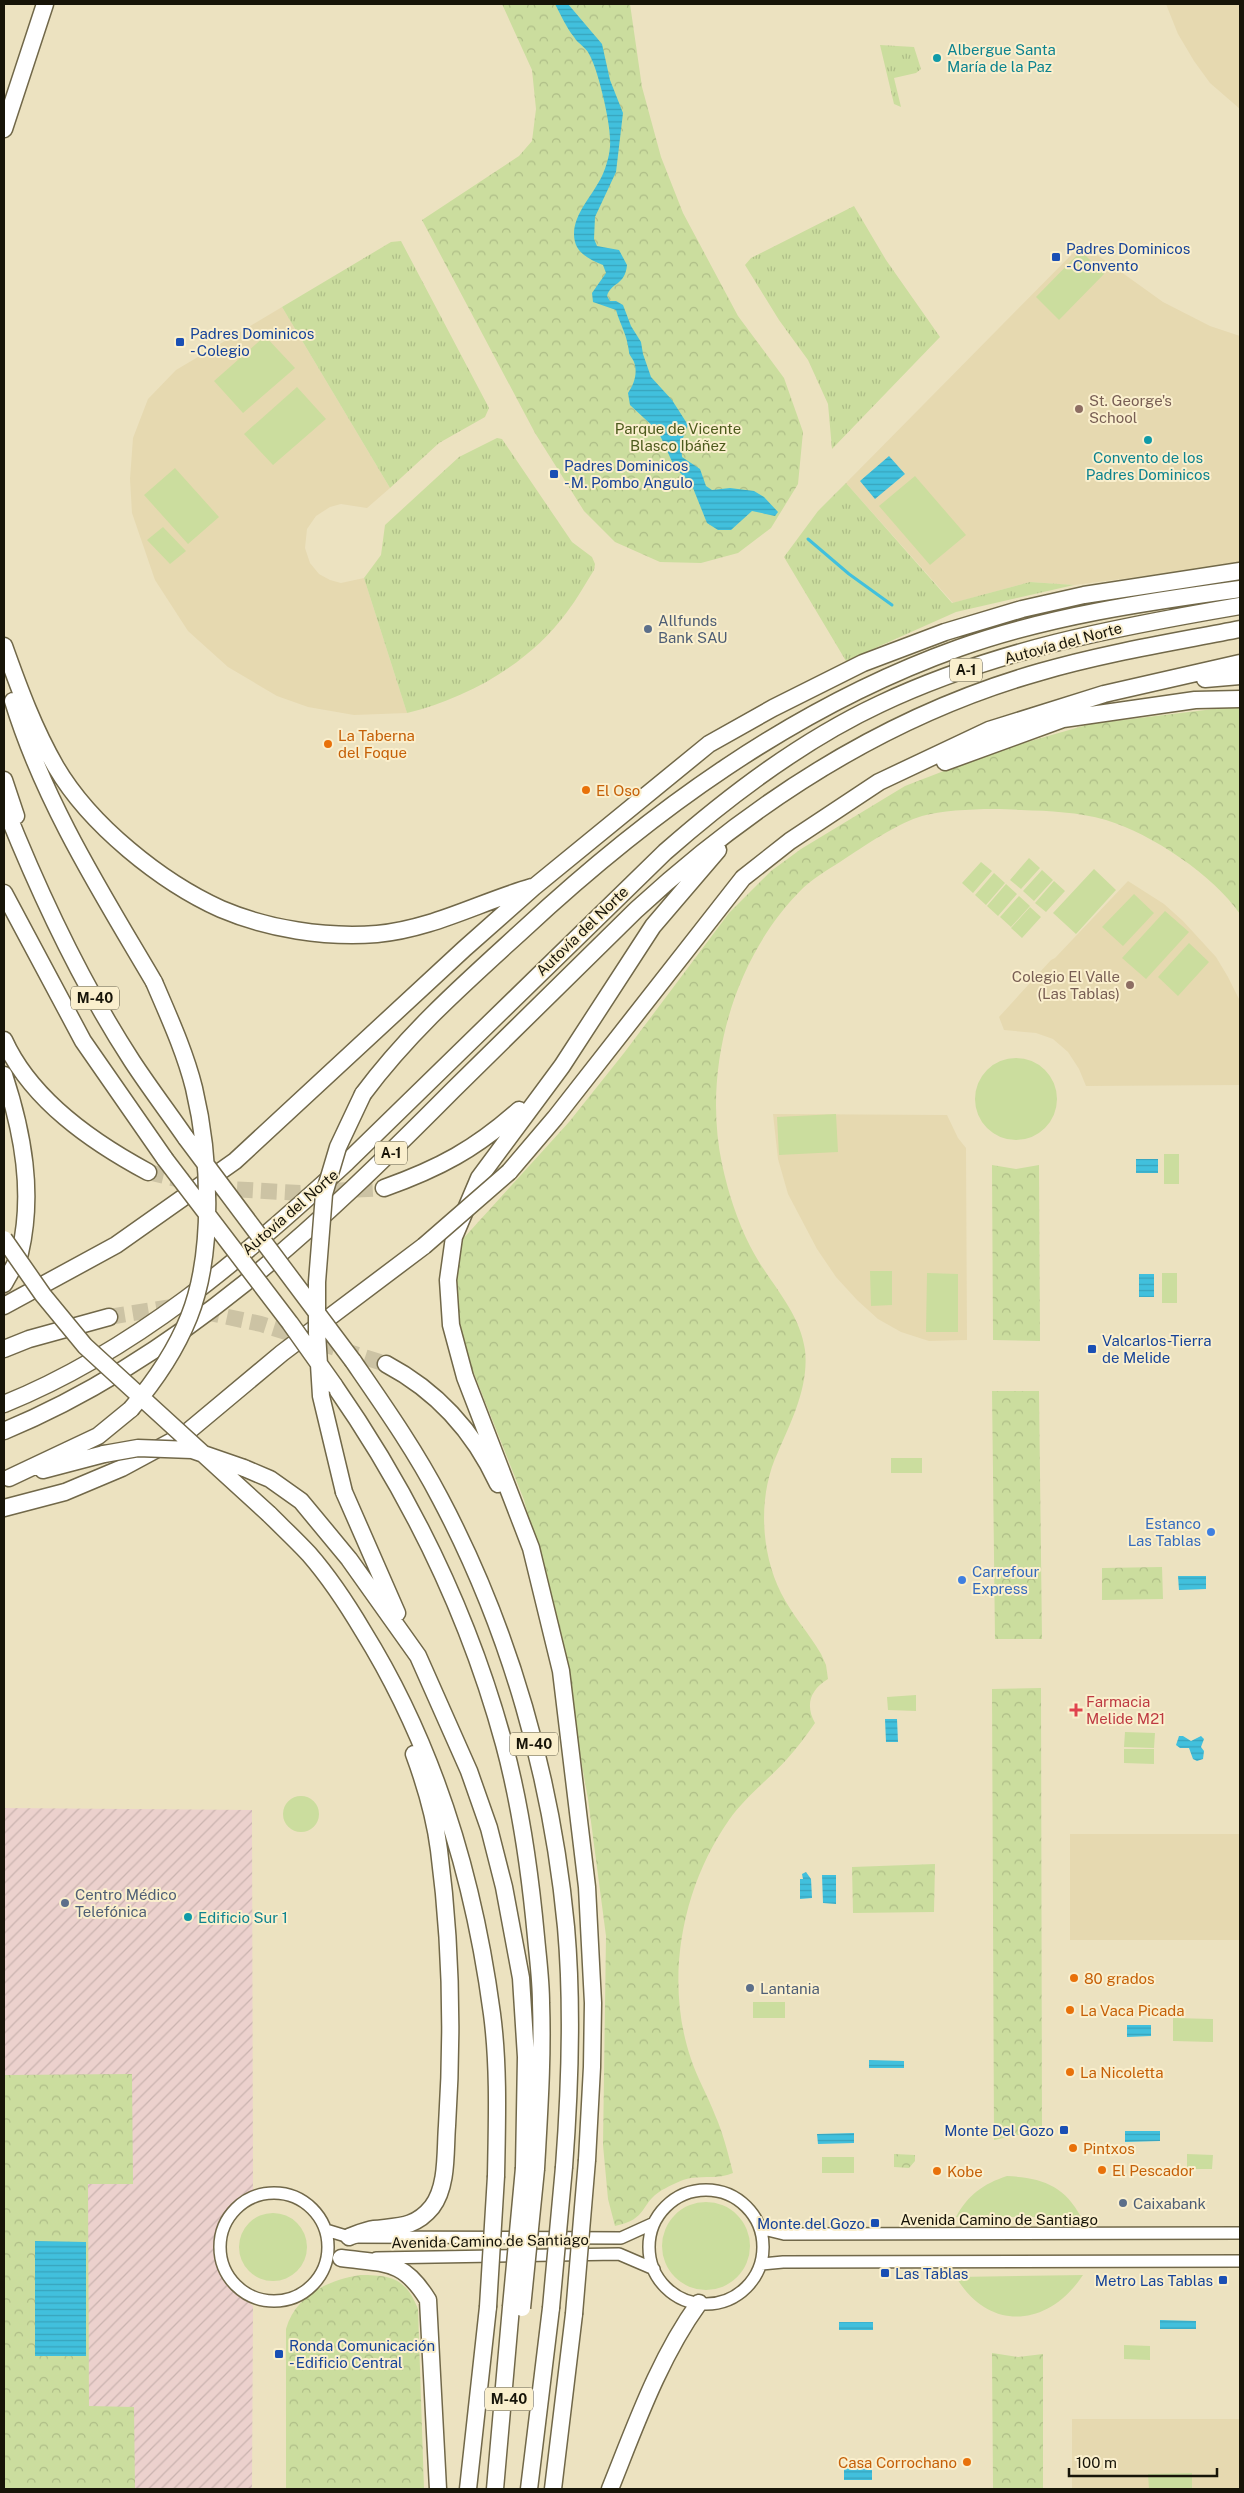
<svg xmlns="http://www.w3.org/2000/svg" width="1244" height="2493" viewBox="0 0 1244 2493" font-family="'Public Sans',sans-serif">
<defs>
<pattern id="industrial-furrows" width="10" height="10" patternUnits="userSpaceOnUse" patternTransform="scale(1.25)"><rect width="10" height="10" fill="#ecd1cd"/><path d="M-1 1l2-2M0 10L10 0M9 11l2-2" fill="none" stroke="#cab3af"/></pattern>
<pattern id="grass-tufts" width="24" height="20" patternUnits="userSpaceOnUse" patternTransform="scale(1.25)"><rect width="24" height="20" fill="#cbdd9e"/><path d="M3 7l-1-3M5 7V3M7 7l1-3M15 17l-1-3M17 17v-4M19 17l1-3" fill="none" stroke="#aebd87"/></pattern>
<pattern id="park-crowns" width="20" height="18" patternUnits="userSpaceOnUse" patternTransform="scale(1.25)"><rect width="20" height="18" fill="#cbdd9e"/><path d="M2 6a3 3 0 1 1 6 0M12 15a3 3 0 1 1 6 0" fill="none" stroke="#aebd87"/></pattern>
<pattern id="water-rules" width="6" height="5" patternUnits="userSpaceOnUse" patternTransform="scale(1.25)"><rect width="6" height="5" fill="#41c0dd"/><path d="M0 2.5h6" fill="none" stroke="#38a4bc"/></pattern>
</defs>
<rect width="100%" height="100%" fill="#ece2c0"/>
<!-- industrial -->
<path fill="url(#industrial-furrows)" d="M4,1808L252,1810L253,2193L226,2219L220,2261L229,2286L253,2306L252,2489H4Z"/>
<!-- built -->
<path fill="#e6d9b0" d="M1166,4H1240V109L1210,83L1194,61L1178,34Z
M1082,244L1163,302L1210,326L1240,336V564L1074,585L1030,582L953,603L846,483Z
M282,307L390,488L367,508L341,504L330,507L316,516L307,529L305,548L310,563L319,574L330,580L341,583L364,578L407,713L354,715L308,707L277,696L228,667L188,631L155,580L132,513L130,479L133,438L148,399L176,370Z
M1128,881L1164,904L1183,921L1216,957L1228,977L1240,1001V1085L1086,1086L1079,1069L1068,1052L1053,1039L1036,1033L1004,1030L999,1017L1051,960L1055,958Z
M773,1114L947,1115L958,1138L966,1148L967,1340L929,1341L901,1332L878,1319L857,1300L836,1277L817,1249L788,1194L778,1159Z
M1070,1834H1240V1940H1070Z
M1072,2419H1240V2489H1072Z"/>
<!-- grass -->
<path fill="url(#grass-tufts)" d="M880,45L914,47L921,69L916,73L894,78L901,107L894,104Z
M854,206L886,260L940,337L832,449L828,404L808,360L779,320L745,265L751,258Z
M401,241L489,408L485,417L439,443L390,488L282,307L391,242Z
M497,438L502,439L572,542L592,557L595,564L594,570C585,584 577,599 567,612C529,664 468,698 407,713L364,578L381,555L385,525L459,457Z
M846,483L952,603L1030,582L1074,585L956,612L846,661L784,557L818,511Z"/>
<!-- park -->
<path fill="url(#park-crowns)" d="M502,4H630L642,87L661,157L683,213L738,316L784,378L803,432L798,484L771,528L738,553L701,563L660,562L615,542L584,511L535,433L422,220L519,156L532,141L536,109L532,70Z
M1230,707L1240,708V914C1213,875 1152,834 1106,820C1078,812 1050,811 1021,810C994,808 948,809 922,816C899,823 872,841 852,854C836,865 817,875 803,888C733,957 702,1069 722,1164C728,1192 737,1220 750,1246C768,1282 799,1309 805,1350C809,1386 792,1420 778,1452C758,1494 760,1551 781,1593C792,1615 809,1633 821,1654L826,1665L828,1679C810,1690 805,1705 815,1723C806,1736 797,1748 787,1759C768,1780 745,1797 729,1820C682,1887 664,1980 691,2059C697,2078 708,2096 715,2115C723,2133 728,2153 733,2173C720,2179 705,2176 691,2178C682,2179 670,2186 662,2190C639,2204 649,2219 615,2226L608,2199L603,2145L606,1936L588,1799L556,1621L524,1500L471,1366L459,1320L456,1280L461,1241L569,1122L624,1053L729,913L771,871L801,849L905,786L993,752L1090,724Z
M992,1165L1016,1169L1039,1165L1040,1341L993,1340Z
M992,1391H1039L1042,1639H995Z
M1162,1567L1163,1599L1102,1600V1568Z
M1041,1688L1042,2138L1018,2135L994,2140L992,1689Z
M935,1864L934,1912L853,1913L852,1867Z
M132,2074L133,2184H88L89,2406L134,2407L135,2489H4V2075Z
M894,2154L915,2155V2161L909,2168L894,2167Z
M360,2275C391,2275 406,2278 418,2309L424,2489H286V2329C295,2296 328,2280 360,2275Z
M992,2353L1018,2357L1043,2354V2489H993Z"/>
<!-- garden -->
<path fill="#cbdd9e" d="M1081,251L1104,274L1059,320L1036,297Z
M265,336L295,368L243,413L214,381Z
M297,387L326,419L273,465L244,434Z
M175,468L219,517L188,544L144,495Z
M915,476L966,535L930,565L879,506Z
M163,527L186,551L170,564L147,540Z
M1029,858L1040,868L1021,889L1010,880Z
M981,862L992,871L973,893L962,883Z
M1094,869L1116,890L1076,934L1053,913Z
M1042,870L1053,880L1034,901L1023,891Z
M994,873L1005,883L986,905L975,895Z
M1054,881L1065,891L1046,912L1035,903Z
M1006,884L1017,894L998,916L987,906Z
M1134,894L1154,913L1123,946L1102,927Z
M1019,896L1030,906L1011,927L1000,917Z
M1030,907L1041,917L1022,938L1011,928Z
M1165,911L1189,932L1146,979L1122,958Z
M1189,943L1209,962L1178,996L1158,977Z
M975 1099a41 41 0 1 1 82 0a41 41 0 1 1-82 0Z
M836,1114L838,1152L779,1155L777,1117Z
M1164,1154H1179V1184H1164Z
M870,1271H892V1305L871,1306Z
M927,1273L958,1274V1332H926Z
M1162,1273H1177V1303H1162Z
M891,1458H922V1473H891Z
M916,1695V1711L888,1710L887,1697Z
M1125,1732L1155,1733L1154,1748L1124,1747Z
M1124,1749H1154V1764L1124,1763Z
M283 1814a18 18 0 1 1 36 0a18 18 0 1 1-36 0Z
M753,2002H785V2018H753Z
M1173,2018L1213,2019V2042L1173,2041Z
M1187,2154L1213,2155L1212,2169H1187Z
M822,2157H854V2173H822Z
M1007,2176C1042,2178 1064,2185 1081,2217H956C968,2195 983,2184 1007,2176Z
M662 2246a44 44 0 1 1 88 0a44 44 0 1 1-88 0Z
M239 2247a34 34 0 1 1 68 0a34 34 0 1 1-68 0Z
M1083,2275C1049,2327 989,2333 956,2277Z
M1124,2345L1150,2346V2360L1124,2359Z
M1192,2473V2489H1149L1148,2474Z"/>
<!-- water -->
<path fill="url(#water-rules)" d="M555,4H568L602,44L610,80L623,113L616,172L595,217L594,239L597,246L619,250L627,265C625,286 611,282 607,296L610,301H616L623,305L631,326L641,342L643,354L651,377L672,400L688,425L681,443L682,457L700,469L706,486L712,490L730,488L754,491L764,497L778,512L775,516L752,511L731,530H718L707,523L691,483L675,468L658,431L630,405L628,393C634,384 638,373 634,362C633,359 629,355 629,352C627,334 621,327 616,310L593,302L592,293L606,273L603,265C589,259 574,253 574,234C574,213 593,195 602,176C607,165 611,151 610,139C610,121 598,69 589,54C586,47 578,44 574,37C566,27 561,15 555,4Z
M889,456L905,474L875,499L860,481Z
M1136,1159H1158V1173H1136Z
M1139,1274H1154V1297H1139Z
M1178,1576H1206V1589L1179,1590Z
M885,1719H897L898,1742H886Z
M1179,1736H1183L1191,1741L1201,1736L1204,1739L1201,1747L1204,1751L1203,1759L1197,1761L1193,1759L1189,1748H1180L1176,1745Z
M806,1872L811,1879L812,1898L800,1899V1879H803L802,1874Z
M822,1875H836V1904L823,1903Z
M1127,2025H1151V2036L1127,2037Z
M869,2060L904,2061V2068H869Z
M1125,2131H1160V2141L1125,2142Z
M854,2133V2143L818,2144L817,2134Z
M35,2241L86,2242V2356H35Z
M1160,2320L1196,2321V2329H1160Z
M839,2322H873V2330H839Z
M844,2465H872V2480H844Z"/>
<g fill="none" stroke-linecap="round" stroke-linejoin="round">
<!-- stream -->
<path stroke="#41c0dd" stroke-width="3" d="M808,539L849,574L892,605"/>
<!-- motorway-tunnel -->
<path stroke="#ccc3a4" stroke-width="16" stroke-dasharray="16 8" stroke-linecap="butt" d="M148,1172L189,1182
M213,1188L300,1193L384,1188
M109,1317L177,1306L261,1324L386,1364"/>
<!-- tertiary casing -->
<g stroke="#716849" stroke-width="14">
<path id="tertiary" d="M649 2247a57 57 0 1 1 114 0a57 57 0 1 1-114 0Z
M220 2247a54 54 0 1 1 108 0a54 54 0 1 1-108 0Z
M760,2228L784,2234L1240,2233
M326,2230L349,2237L621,2238L654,2223
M376,2258L619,2254L654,2269
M761,2264L783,2262L1240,2261"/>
</g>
<!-- motorway casing -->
<g stroke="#716849" stroke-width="19">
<path id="motorway" d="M4,129L45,4
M4,646C19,688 34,729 56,767C90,825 161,882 221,909C268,929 325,938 377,934C432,929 480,902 532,887
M1205,679L1240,676
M13,701C44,802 101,892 154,982
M945,762L1063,719L1195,700L1240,699
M4,780L16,816
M4,805C39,893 80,981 132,1061C149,1087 168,1112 186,1138
M4,893L83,1041L165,1159
M4,1040C31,1100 92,1142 148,1172
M4,1075C23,1133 34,1193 20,1253C17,1263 9,1274 4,1284
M363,1094C410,1031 465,983 523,930C650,812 794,707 959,648C1049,616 1146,602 1240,589
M509,1172L555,1118L743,878L790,841L879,782L989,730L1104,694L1240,663
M384,1188C440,1168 475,1149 519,1110
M4,1306L116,1245L235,1161L464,949L534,887L709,744L773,708L863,663L945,632L1022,609L1084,595L1240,571
M4,1349L29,1339L109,1317
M353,1361C384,1406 415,1450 440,1498C510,1630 552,1779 566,1927C573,2006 570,2088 564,2167
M386,1364C437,1391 474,1432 498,1484
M334,1385C410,1494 469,1615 504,1744C521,1807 530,1872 536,1937C538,1959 541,1981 541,2003C543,2058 539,2114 536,2169
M4,1404C135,1351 244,1257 347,1162L665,852C730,795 801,741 880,704C994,650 1117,627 1240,606
M4,1431C180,1358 321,1223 453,1090C514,1030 575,970 636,910C752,803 888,715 1040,672C1105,653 1174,642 1240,629
M244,1468L270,1479L301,1501L349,1559L418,1656L469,1771L489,1828L504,1887L521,1978L526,2057L524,2168
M43,1470L104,1454
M9,1478L98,1436L131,1409
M344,1492L397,1613
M4,1508L65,1492L122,1468L185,1434L282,1353L424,1246
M269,1514C282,1527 296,1540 309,1554C329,1577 347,1604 363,1631C435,1747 474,1879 492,2014C499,2067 497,2122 496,2176
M587,2160L592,2067L593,2003L587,1887L561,1671L531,1548L465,1377L451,1325L448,1280L454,1237L479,1178L562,1066L653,926L718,850
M349,2237C357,2234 366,2230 374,2229C398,2226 415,2228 432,2207C448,2186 445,2151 447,2126C453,2034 451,1941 439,1850C435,1818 425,1784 414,1754
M341,2258C385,2264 403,2259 428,2300L438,2489
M468,2489L488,2307
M495,2489L511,2307
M529,2489L551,2308
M553,2489L574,2314
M610,2489C635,2427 659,2358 699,2303"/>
</g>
<!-- tertiary -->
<use href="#tertiary" stroke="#fff" stroke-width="11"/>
<!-- motorway -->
<use href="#motorway" stroke="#fff" stroke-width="16"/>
<!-- motorway-bridge casing -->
<g stroke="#716849" stroke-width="19" stroke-linecap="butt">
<path id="motorway-bridge" d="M186,1138L353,1361
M165,1159L290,1323L334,1385
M4,1239L43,1295L85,1346L269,1514
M424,1246L509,1172
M131,1409C155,1381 175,1352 189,1317C215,1252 210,1155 194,1088C185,1052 169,1017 154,982
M104,1454L138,1448L192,1450L244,1468
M344,1492L321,1396L317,1333V1282L324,1194L338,1147L363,1094
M488,2307L496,2176
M511,2307L524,2168
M522,2308L536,2169
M551,2308L564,2167
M574,2314L587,2160"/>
</g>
<!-- motorway-bridge -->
<use href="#motorway-bridge" stroke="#fff" stroke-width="16"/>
</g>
<!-- markers -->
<g fill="#0f9aa8" stroke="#faefcd" stroke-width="2">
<circle cx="937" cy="58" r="5"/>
<circle cx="1148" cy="440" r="5"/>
<circle cx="188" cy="1917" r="5"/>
</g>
<g fill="#1a4fb4" stroke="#faefcd" stroke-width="2">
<rect x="1051" y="252" width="10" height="10" rx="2.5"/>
<rect x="175" y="337" width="10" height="10" rx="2.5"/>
<rect x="549" y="469" width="10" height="10" rx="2.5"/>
<rect x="1087" y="1344" width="10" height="10" rx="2.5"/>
<rect x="1059" y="2125" width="10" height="10" rx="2.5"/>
<rect x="870" y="2218" width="10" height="10" rx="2.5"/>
<rect x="880" y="2268" width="10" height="10" rx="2.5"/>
<rect x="1218" y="2275" width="10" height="10" rx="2.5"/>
<rect x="274" y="2349" width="10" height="10" rx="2.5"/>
</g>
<g fill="#8d6e63" stroke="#faefcd" stroke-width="2">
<circle cx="1079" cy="409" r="5"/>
<circle cx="1130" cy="985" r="5"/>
</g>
<g fill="#5c6f8a" stroke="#faefcd" stroke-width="2">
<circle cx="648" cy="629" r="5"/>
<circle cx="65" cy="1903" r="5"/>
<circle cx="750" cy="1988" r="5"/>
<circle cx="1123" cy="2203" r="5"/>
</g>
<g fill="#e8710a" stroke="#faefcd" stroke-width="2">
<circle cx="328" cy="744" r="5"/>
<circle cx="586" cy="790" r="5"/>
<circle cx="1074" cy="1978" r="5"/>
<circle cx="1070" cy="2010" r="5"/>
<circle cx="1070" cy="2072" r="5"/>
<circle cx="1073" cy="2148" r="5"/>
<circle cx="1102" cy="2170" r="5"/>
<circle cx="937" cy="2171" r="5"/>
<circle cx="967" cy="2462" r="5"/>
</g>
<g fill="#3f7fe0" stroke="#faefcd" stroke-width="2">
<circle cx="1211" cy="1532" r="5"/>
<circle cx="962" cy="1580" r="5"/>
</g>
<path fill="#e0444e" stroke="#faefcd" stroke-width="2" d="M1073.5 1702.5h5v5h5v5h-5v5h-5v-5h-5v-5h5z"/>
<g text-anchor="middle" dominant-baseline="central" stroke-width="4" stroke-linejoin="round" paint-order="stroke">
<!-- shield labels -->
<g fill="#faefcd" stroke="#5b5643" stroke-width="1">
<rect x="950" y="658.5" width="32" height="23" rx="4"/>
<rect x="71" y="986.5" width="48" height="23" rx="4"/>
<rect x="375" y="1141.5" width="32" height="23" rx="4"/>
<rect x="510" y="1732.5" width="48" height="23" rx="4"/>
<rect x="485" y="2387.5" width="48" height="23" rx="4"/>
</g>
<g font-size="14" font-weight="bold" fill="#171408">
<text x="966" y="670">A-1</text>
<text x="95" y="998">M-40</text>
<text x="391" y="1153">A-1</text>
<text x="534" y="1744">M-40</text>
<text x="509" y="2399">M-40</text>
</g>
<!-- culture labels -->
<g font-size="15" fill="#0d838f" stroke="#faefcd" text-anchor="start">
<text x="947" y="49">Albergue Santa<tspan x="947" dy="17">María de la Paz</tspan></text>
<text x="1148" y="457" text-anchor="middle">Convento de los<tspan x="1148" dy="17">Padres Dominicos</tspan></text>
<text x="198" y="1917">Edificio Sur 1</text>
</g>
<!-- transit labels -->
<g font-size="15" fill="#164399" stroke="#faefcd" text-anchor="start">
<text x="1066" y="248">Padres Dominicos<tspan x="1066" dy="17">- Convento</tspan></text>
<text x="190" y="333">Padres Dominicos<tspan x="190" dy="17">- Colegio</tspan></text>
<text x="564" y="465">Padres Dominicos<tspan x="564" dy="17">- M. Pombo Angulo</tspan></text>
<text x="1102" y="1340">Valcarlos-Tierra<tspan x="1102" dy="17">de Melide</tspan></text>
<text x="1054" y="2130" text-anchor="end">Monte Del Gozo</text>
<text x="865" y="2223" text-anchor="end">Monte del Gozo</text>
<text x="895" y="2273">Las Tablas</text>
<text x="1213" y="2280" text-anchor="end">Metro Las Tablas</text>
<text x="289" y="2345">Ronda Comunicación<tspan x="289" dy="17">- Edificio Central</tspan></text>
</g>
<!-- education labels -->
<g font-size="15" fill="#785e54" stroke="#faefcd" text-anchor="start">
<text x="1089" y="400">St. George's<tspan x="1089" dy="17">School</tspan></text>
<text x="1120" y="976" text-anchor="end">Colegio El Valle<tspan x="1120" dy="17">(Las Tablas)</tspan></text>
</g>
<!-- park labels -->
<g font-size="15" fill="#4d5b1d" stroke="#faefcd">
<text x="678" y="428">Parque de Vicente<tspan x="678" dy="17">Blasco Ibáñez</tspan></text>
</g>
<!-- service labels -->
<g font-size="15" fill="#4e5e75" stroke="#faefcd" text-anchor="start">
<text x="658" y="620">Allfunds<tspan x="658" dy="17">Bank SAU</tspan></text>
<text x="75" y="1894">Centro Médico<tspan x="75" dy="17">Telefónica</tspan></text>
<text x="760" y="1988">Lantania</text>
<text x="1133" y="2203">Caixabank</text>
</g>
<!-- street labels -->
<g font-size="15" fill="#171408" stroke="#faefcd">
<text transform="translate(1063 643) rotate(-15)">Autovía del Norte</text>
<text transform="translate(582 931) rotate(-44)">Autovía del Norte</text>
<text transform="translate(290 1212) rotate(-41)">Autovía del Norte</text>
<text x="999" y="2219">Avenida Camino de Santiago</text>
<text transform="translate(490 2241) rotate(-1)">Avenida Camino de Santiago</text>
</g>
<!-- food labels -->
<g font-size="15" fill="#c56008" stroke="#faefcd" text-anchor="start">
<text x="338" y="735">La Taberna<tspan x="338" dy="17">del Foque</tspan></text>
<text x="596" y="790">El Oso</text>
<text x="1084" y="1978">80 grados</text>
<text x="1080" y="2010">La Vaca Picada</text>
<text x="1080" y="2072">La Nicoletta</text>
<text x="1083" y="2148">Pintxos</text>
<text x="1112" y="2170">El Pescador</text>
<text x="947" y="2171">Kobe</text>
<text x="957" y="2462" text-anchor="end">Casa Corrochano</text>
</g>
<!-- shop labels -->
<g font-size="15" fill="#366cbe" stroke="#faefcd" text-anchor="end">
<text x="1201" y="1523">Estanco<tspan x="1201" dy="17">Las Tablas</tspan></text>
<text x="972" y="1571" text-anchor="start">Carrefour<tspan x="972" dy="17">Express</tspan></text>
</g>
<!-- health labels -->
<g font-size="15" fill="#be3a42" stroke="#faefcd" text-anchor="start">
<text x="1086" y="1701">Farmacia<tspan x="1086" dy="17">Melide M21</tspan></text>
</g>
</g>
<!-- border -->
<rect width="1244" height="2493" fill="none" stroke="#171408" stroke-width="10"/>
<!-- scale -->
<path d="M1069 2468v8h148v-8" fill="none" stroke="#171408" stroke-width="2.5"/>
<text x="1076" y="2468" font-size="15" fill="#171408" stroke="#faefcd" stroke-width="4" paint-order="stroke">100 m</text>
</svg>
